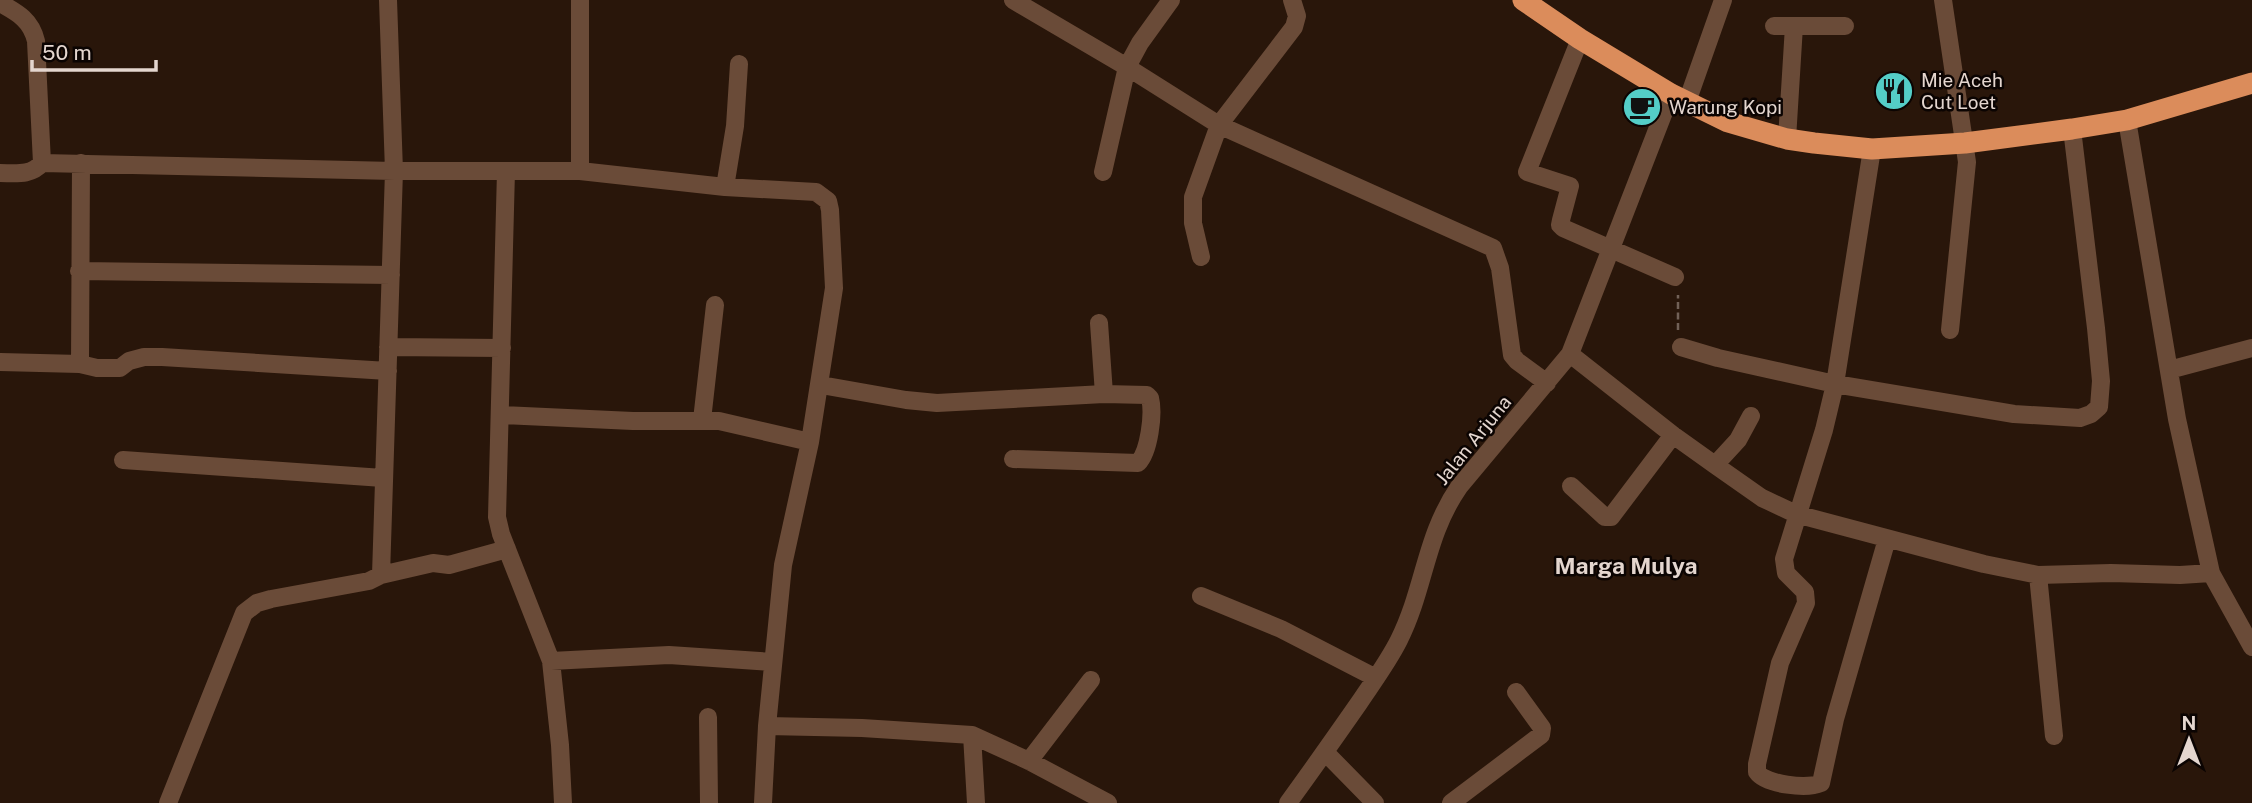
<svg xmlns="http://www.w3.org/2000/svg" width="2252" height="803" viewBox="0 0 2252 803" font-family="'Public Sans',sans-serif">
<rect width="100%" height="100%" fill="#29160a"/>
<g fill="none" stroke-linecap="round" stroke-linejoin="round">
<!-- path -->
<path stroke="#726157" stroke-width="2.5" stroke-dasharray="7 3.5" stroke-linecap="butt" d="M1678,330V295"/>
<!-- minor -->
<path stroke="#6a4b38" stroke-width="18" d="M1013,0L1127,67L1219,125L1493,248L1500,268L1512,355L1517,361L1547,383
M1943,0L1967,162L1950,330
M0,3C18,13 31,20 36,41L42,163
M1774,26H1794L1787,139
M1794,26H1845
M1580,39L1527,172L1570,186L1561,220L1560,225L1563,228L1675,277
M1687,102L1723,0
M2127,120L2177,419L2211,573L2252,647
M1872,149L1835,384L1824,430L1784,559L1786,573L1805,592L1806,603L1780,663L1757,764V772C1766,785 1807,789 1821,783L1835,719L1887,539
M81,163L80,364L97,368H120L129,361L144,357H162L388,371
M506,171L497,517L501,534L551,661L560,745L563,803
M580,171V0
M1103,172L1127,67L1140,43L1171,0
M0,173C15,173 31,176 42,163L394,171H580L725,187L816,192L828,201L830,210L834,288L810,442L783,565L767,726L763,803
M725,187L735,126L739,64
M1201,257L1193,223V197L1219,125L1294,27L1297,16L1292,0
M79,271L391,275
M1099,323L1104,394
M388,347L502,348
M1681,347L1718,358L1835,384L2014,414L2080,418L2091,414L2099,407L2101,381L2096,328L2072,129
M1570,354L1673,435L1715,465L1762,498L1796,514L1984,564L2038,575L2111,573L2180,575L2211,573
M0,362L80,364
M2169,370L2252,348
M821,385L906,400L937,403L1104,394L1147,395L1150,398C1154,414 1149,452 1138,463L1013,459
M501,415L633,421H719L810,442
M702,420L715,305
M123,460L383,478
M1715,465L1738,440L1751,416
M1571,486L1605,517H1611L1673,435
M381,575L433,563L449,565L507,549
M2038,575L2054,736
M1201,596L1281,629L1376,678
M551,661L669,655L773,662
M708,717L709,803
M767,726L862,728L972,735L1029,761L1108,803
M972,735L976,803
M1325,752L1375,803
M1029,761L1091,680
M168,803L244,613L257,603L271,599L369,581L381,575L394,171L388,0
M1288,803C1312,770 1336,736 1359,703C1373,682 1388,662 1399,640C1425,588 1425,536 1459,487L1570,354L1671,94
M1451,803L1541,735L1542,728L1516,692"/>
<!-- highway -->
<path stroke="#db8c5b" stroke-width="21" d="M1523,0L1580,39L1671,94L1728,122L1787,139L1814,143L1872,149L1965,143L2072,129L2127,120L2252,83"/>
</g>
<!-- icons -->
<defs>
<g id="restaurant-disc" transform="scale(2.0125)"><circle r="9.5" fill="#54cdc7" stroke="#0b0402"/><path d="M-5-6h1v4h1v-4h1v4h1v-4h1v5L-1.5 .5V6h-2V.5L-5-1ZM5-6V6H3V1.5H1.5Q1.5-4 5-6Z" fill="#111"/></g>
<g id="cafe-disc" transform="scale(2.0125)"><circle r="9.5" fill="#54cdc7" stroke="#0b0402"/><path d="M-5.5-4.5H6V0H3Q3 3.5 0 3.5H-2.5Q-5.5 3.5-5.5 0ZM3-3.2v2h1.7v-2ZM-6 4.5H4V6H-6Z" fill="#111"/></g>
</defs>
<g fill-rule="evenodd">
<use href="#restaurant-disc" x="1894" y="91"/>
<use href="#cafe-disc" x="1642" y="107"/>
</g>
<g text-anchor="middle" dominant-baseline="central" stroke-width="5" stroke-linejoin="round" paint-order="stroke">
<!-- poi labels -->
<g font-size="19" fill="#e4d6cf" stroke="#0b0402" text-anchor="start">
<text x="1921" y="80">Mie Aceh<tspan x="1921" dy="22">Cut Loet</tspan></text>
<text x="1669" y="107">Warung Kopi</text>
</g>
<!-- street labels -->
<g font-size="19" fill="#e4d6cf" stroke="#0b0402">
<text transform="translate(1473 440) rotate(-51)">Jalan Arjuna</text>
</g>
<!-- quarter labels -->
<g font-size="23" font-weight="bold" fill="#e4d6cf" stroke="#0b0402">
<text x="1626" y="565">Marga Mulya</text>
</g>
</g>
<!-- north arrow -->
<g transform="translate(2189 740)" stroke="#0b0402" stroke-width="5" paint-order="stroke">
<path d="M0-5L12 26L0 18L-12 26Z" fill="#e4d6cf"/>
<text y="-10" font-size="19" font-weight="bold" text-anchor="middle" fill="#e4d6cf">N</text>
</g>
<!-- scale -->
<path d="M32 60v10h124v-10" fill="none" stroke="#e4d6cf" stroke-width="3.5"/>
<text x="42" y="60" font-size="21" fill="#e4d6cf" stroke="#0b0402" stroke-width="5" paint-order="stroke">50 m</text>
</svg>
